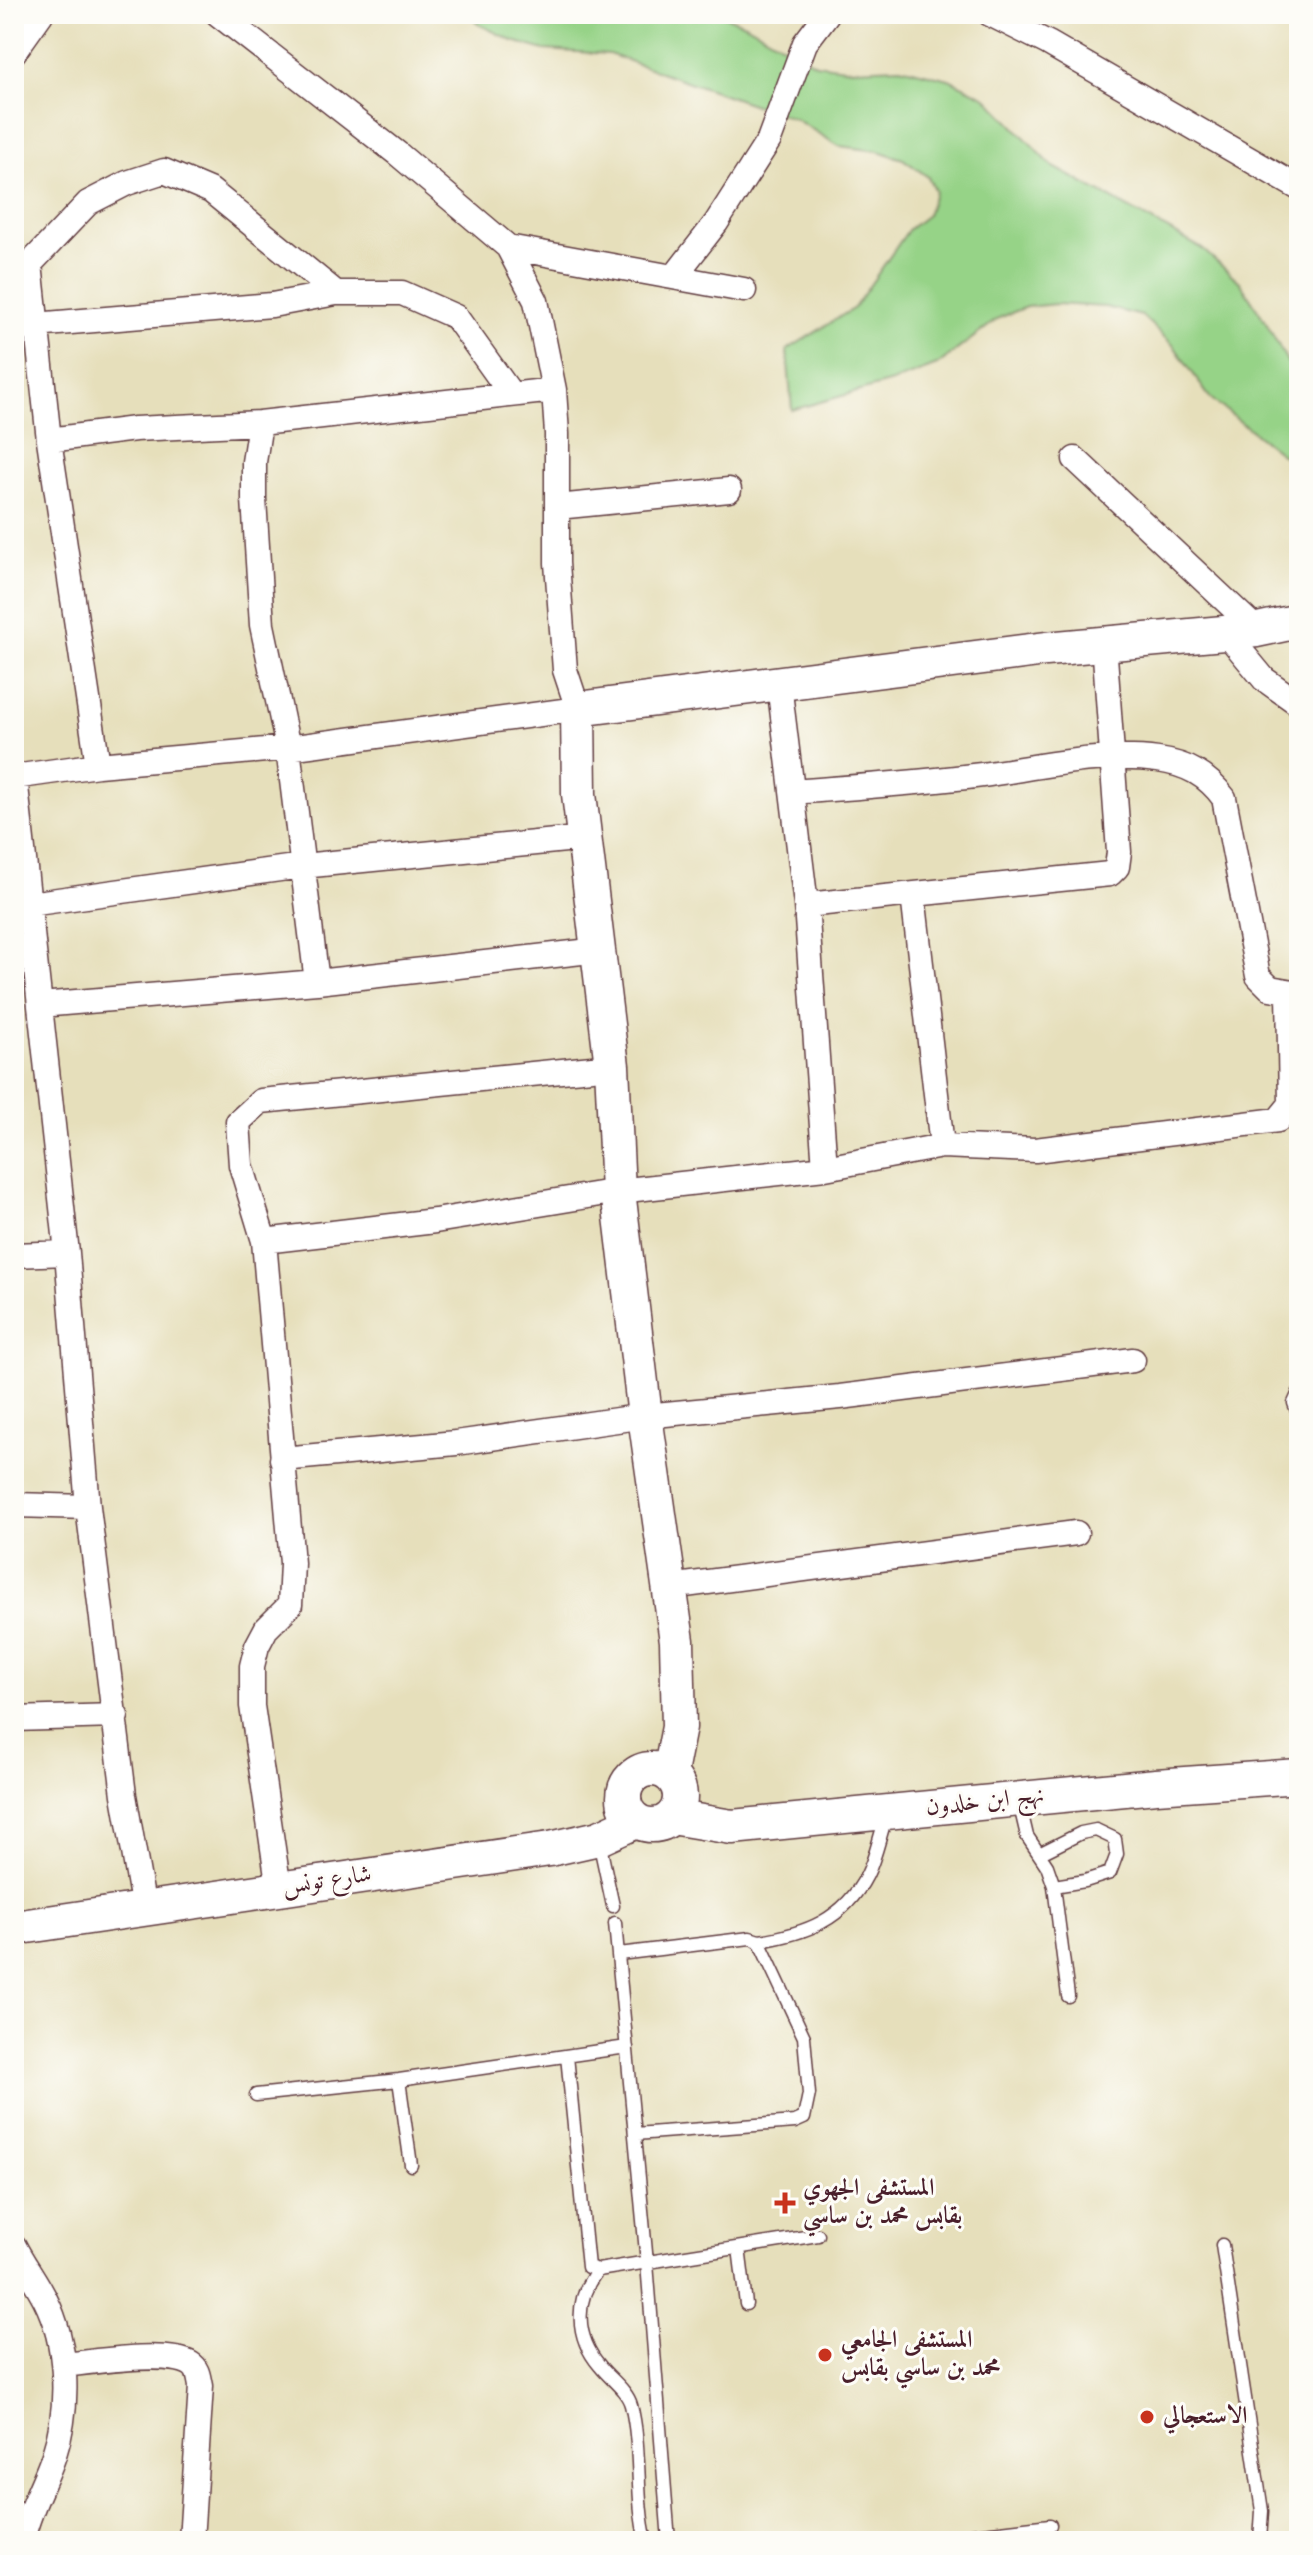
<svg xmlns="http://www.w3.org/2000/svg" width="1313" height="2555" viewBox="0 0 1313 2555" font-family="'Old Standard TT',Amiri,serif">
<rect width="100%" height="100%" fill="#fdfcf7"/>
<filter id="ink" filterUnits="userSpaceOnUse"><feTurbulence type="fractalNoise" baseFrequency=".0125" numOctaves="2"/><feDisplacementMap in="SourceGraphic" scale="16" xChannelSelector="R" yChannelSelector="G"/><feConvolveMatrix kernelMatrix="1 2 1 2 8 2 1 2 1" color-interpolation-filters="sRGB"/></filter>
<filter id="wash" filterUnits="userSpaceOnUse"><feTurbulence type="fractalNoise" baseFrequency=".006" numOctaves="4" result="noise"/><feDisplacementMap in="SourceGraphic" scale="32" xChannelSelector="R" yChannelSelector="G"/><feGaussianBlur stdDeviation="1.8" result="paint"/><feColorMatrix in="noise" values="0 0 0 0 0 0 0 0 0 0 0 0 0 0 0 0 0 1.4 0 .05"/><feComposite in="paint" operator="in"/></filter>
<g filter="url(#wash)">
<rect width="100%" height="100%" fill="#e6dfbb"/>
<!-- grass -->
<path fill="#96d387" stroke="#707959" stroke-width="2" d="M469,14H720L747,25L816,64L852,69L900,67L949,79L986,97L1052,166L1201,248L1240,282L1265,321L1299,383V468L1210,398L1174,346L1142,316L1105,307L1056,304L1026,307L999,318L937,365L892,382L792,410L787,350L854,308L909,229L927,215L935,191L928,177L903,159L878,151L839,146L795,119L609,54L544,50L513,41L478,24Z"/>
</g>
<g filter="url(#ink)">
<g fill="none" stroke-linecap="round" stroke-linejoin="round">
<!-- lane casing -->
<g stroke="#613c41" stroke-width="15">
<path id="lane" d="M1299,1392L1294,1403L1299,1416
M1019,1802L1027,1836L1047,1866L1054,1886L1068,1996
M599,1841L613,1906
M1039,1854L1081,1833L1096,1830L1115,1839L1117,1854L1110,1873L1085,1881L1054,1886
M615,1923L647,2263L669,2541
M759,1941C805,1934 844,1920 867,1875C876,1857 880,1834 887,1815
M619,1954L750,1938L759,1941L804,2037L809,2094L804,2118L795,2122L635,2134
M567,2056L588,2267L598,2270L818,2235
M399,2080L411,2165
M256,2095L399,2080L627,2047
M1222,2245L1262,2511L1260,2541
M739,2248L746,2304
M598,2270C574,2299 575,2337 600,2366C609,2378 627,2390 631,2405C642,2449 635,2497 646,2541
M916,2541L1050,2525"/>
</g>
<!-- street casing -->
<g stroke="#613c41" stroke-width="27">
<path id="street" d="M990,14L1048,43L1299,188
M14,52L41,14
M508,247L744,290
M30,264L49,440L98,765
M16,265L30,264L88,203L127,183L164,171L211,191L336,293
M674,277L716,223L769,140L805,43L827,14
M35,325L272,305L336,293H402L456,317L511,394
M260,423L554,390
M49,440L135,429L260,423L254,462V499L262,625L288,748L317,982
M1075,459L1257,630
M557,507L729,490
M1226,633L1264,679L1299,704
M779,684L806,905L825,1168
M14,777L98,765L288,748L578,709L565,670L557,563V434L554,390L536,301L508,247L398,154L218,14
M15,777L67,1253L88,1507L124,1795L144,1909
M793,792C856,787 919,783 982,775C1039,767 1101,752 1158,760C1187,764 1207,775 1224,798L1258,976L1270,988L1299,993
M913,895L942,1146
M29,904L302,866L586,838
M806,905L1110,874L1117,867L1119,852L1104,642
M40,1005L317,982L599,950
M264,1241L435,1221L618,1191L825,1168L942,1146L1035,1150L1278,1120L1291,1104L1289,993
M14,1255L67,1253
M282,1459L456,1443L645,1416L840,1397L1133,1360
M14,1505L88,1507
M670,1587L1076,1533
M14,1719L116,1716
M279,1889L252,1706V1666L257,1646L266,1629L290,1605L292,1563L264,1241L241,1165L238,1122L261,1101L612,1066
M14,2246C23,2264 36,2281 45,2299C68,2344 70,2407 54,2455C44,2485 28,2510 22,2541
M64,2365C92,2362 168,2350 191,2364C199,2369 199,2377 201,2386L191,2541"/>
</g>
<!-- secondary casing -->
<g stroke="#613c41" stroke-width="37">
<path id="secondary" d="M624 1797a28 28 0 1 1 56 0a28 28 0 1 1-56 0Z
M670,1773L679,1727L677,1641L645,1416L618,1191L612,1066L579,794L578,709L1046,649L1257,630L1299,621
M672,1817L732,1827L1156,1786L1299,1776
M14,1928L550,1849L599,1838L636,1821"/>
</g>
<!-- lane -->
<use href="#lane" stroke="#fff" stroke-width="12"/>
<!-- street -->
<use href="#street" stroke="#fff" stroke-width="24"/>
<!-- secondary -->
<use href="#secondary" stroke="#fff" stroke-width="34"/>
</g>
</g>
<!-- markers -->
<g fill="#c8321e" stroke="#fdfcf7" stroke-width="3">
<path d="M781 2191h8v8h8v8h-8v8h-8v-8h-8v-8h8z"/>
<circle cx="825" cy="2355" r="8"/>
<circle cx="1147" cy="2417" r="8"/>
</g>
<g text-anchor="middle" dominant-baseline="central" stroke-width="6" stroke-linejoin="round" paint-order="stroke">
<!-- street labels -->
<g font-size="24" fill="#4a1f2b" stroke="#fdfcf7">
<text transform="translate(985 1802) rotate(-6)">نهج ابن خلدون</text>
<text transform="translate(327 1881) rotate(-8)">شارع تونس</text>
</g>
<!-- poi labels -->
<g font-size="24" font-weight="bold" fill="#4a1f2b" stroke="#fdfcf7" text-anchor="start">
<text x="803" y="2189">المستشفى الجهوي<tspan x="803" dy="28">بقابس محمد بن ساسي</tspan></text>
<text x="841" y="2341">المستشفى الجامعي<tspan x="841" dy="28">محمد بن ساسي بقابس</tspan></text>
<text x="1163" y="2417">الاستعجالي</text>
</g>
</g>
<!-- margin -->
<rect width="1313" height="2555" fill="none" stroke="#fdfcf7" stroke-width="48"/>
</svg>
